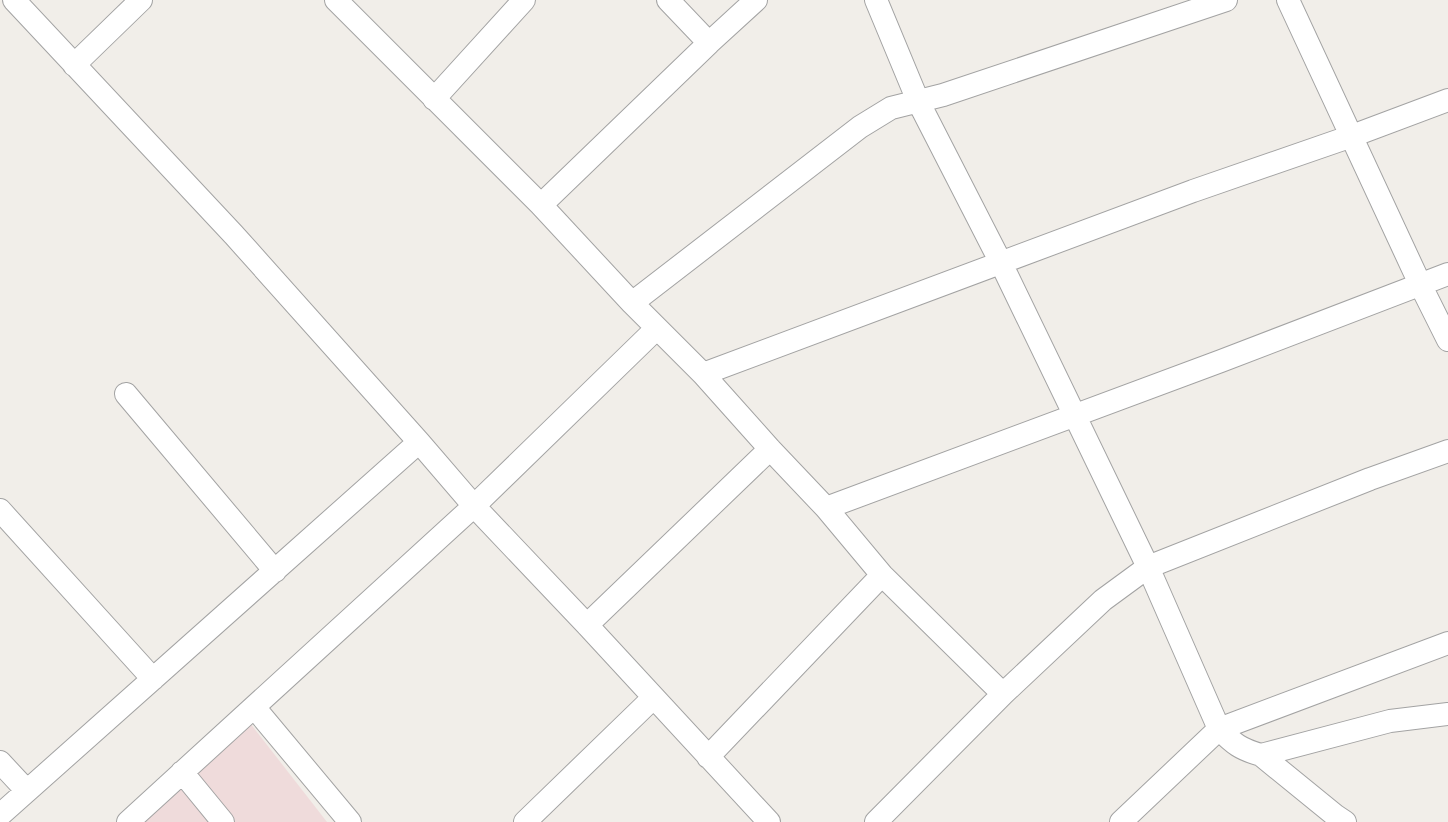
<svg xmlns="http://www.w3.org/2000/svg" width="1448" height="822" viewBox="0 0 1448 822" font-family="'Noto Sans',sans-serif">
<rect width="100%" height="100%" fill="#f1eee9"/>
<!-- commercial -->
<path fill="#efdbdb" d="M250,723L327,822H138Z"/>
<g fill="none" stroke-linecap="round" stroke-linejoin="round">
<!-- minor casing -->
<g stroke="#a3a3a3" stroke-width="24">
<path id="minor" d="M14,0L234,235L419,442L474,506L587,625L769,822
M336,0L541,205L632,303L703,374L770,449L826,508L882,575L1003,694
M668,0L709,43
M876,0L918,101L1001,263L1148,567L1219,729C1234,744 1240,749 1261,755L1390,721L1448,714
M1288,0L1420,284L1448,340
M74,65L141,0
M434,99L524,0
M541,205L709,43L756,0
M632,303L860,127L891,108L943,95L1226,0
M703,374L1193,191L1352,136L1448,100
M126,394L275,571
M826,508L1221,361L1448,274
M0,510L153,679
M587,625L770,449
M254,707L350,822
M1261,755L1336,816L1345,822
M708,757L882,575
M0,762L27,791
M182,772L223,822
M0,815L419,442
M128,822L474,506L656,329
M525,822L653,698
M876,822L1003,694L1103,600L1148,567L1370,479L1448,451
M1121,822L1219,729L1448,643"/>
</g>
<!-- minor -->
<use href="#minor" stroke="#fff" stroke-width="22"/>
</g>
</svg>
